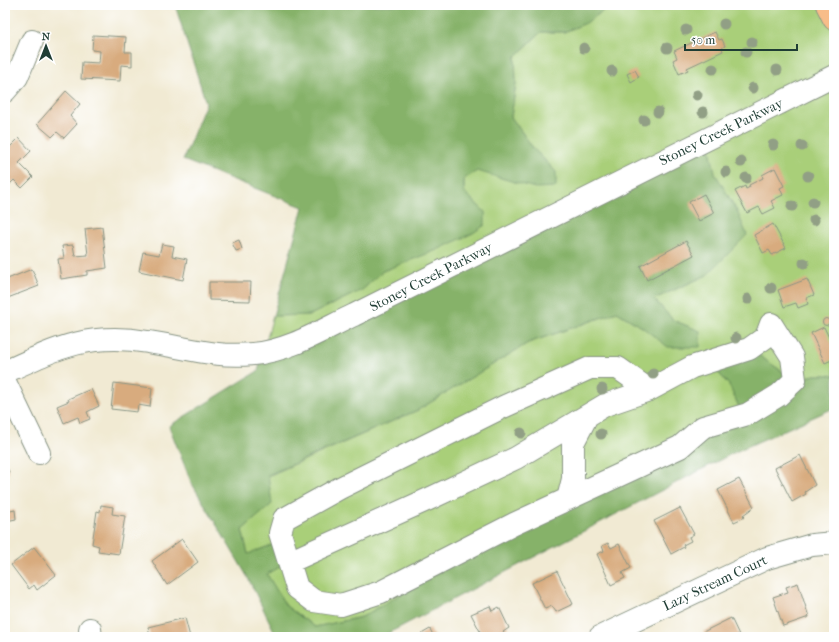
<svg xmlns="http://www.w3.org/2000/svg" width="839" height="642" viewBox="0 0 839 642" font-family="'IM FELL French Canon',serif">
<rect width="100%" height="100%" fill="#fff"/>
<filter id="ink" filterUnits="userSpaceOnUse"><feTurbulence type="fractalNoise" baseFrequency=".025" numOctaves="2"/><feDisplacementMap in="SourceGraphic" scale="8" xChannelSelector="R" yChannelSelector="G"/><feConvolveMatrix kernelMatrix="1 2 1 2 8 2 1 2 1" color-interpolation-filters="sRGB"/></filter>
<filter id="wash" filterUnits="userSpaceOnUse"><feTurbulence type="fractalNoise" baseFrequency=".012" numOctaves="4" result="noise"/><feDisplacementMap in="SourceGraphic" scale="16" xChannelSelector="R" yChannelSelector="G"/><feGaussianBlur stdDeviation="0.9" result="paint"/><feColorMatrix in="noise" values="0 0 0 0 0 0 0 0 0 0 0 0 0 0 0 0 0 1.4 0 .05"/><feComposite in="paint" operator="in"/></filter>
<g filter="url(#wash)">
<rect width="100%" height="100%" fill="#f1ead3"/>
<!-- green -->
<path fill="#a9cf79" stroke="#648656" d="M611,5H827L834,19V375H815L795,380L749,349L718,372L729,385L741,411L483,546L362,617L315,627L286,606L266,574L282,541L248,554L242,530L271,504L268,476L418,410L528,343L617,312L642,327L699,331L673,320L654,299L707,275L715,175L708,139L263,352L273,316L310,315L362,290L383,271L473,233L485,212L464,192V179L477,170L505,179L556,172L533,148L511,117L516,83L515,57L541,32H564L586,23Z"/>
<!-- forest -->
<path fill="#86b269" stroke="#52784e" d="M175,5H611L586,23L564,32H541L515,57L516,83L511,117L533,148L556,172V187L535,188L477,171L464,179V192L485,212V225L473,233L437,250L383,271L362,290L310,315L273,316L303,207L183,160L206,103Z
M708,139L715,173L737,211L747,235L707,275L654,299L673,320L700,331V347H668L642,327L617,312L528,343L418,410L268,475L272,504L242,530L248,554L283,541L289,562L267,574L286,606L315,627L362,617L483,546L741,411L729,385L718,372L731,355L749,349L795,380L815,375H834V408L735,452L381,637H277L247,576L191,482L169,426L258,371L263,352Z"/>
<g id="blocks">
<!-- building -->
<path fill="#d8ab7e" d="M715,32L719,40L722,39L725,46L722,48L723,51L687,68L688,70L679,74L673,60L677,58L674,51Z
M93,35L126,37L125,52H132V66L121,65L120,81L81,79L82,62L99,63L100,51L92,50Z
M635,70L639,77L631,82L627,74Z
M66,91L80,104L70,116L77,124L64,138L57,132L52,137L37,124Z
M19,138L31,151L19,163L33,177L22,188L14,180L9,185L5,181V152Z
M775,168L784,186L780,188L783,195L771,201L775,208L763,214L759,207L747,213L735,191L745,186L746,189L750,187L749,185L763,178L762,175Z
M704,194L714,213L699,221L689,202Z
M773,224L786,248L772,255L769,250L763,253L754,235Z
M102,227L107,268L87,271V275L61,279L58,259L64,258L62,246L73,245L75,256L88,255L85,229Z
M239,240L242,249L236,251L232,243Z
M686,241L694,255L647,280L640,266Z
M162,244L174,246L172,256L187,259L183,280L139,271L143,252L159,255Z
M32,269L39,286L5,299V280Z
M807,279L814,295L806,298L808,304L798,308L796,303L784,307L778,290Z
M209,282H251L250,301L209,300Z
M822.5 322a3.5 3.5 0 1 1 7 0a3.5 3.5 0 1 1-7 0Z
M824,327L834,348V359L825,363L811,333Z
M114,383L152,388L150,407L138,405L137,412L111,409Z
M91,389L99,406L87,412L90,419L80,423L78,417L64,423L57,406L69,401L68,399Z
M800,455L815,485L805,492L806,494L792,502L775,468Z
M5,463L9,472L5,474Z
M739,479L754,507L743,515L745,517L734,522L718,490Z
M101,505L113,507L112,514L125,516L119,554L98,551L99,546L92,544L97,511L100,512Z
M680,508L694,534L689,537L691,541L683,545L684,547L671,554L654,521Z
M15,510L16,519L6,521L5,512Z
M182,539L198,562L167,585L152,561Z
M608,543L611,548L619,544L631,568L622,573L625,578L611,585L597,554L604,551L602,546Z
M34,547L56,575L37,590L34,585L29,589L11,565Z
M557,571L573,604L556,612L552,606L545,609L532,583Z
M798,583L809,617L783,626L773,597L788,592L786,587Z
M490,606L492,611L499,607L509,628L503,632L505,636L503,637H483L471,614Z
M185,618L190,637H150L148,627Z
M731,618L740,637H706L703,632Z
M430,629L434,637H418V636Z"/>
</g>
</g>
<g filter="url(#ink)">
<use href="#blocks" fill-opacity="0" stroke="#889484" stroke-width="1"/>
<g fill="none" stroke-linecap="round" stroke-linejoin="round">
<!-- minor casing -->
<g stroke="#889484" stroke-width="24">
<path id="minor" d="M5,91L17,77L32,41
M5,372C57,348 89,332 148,342C184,347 215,358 253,354C289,351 322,330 354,315L834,76
M5,382L39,453
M649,390L692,367L749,349L766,337L771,324
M568,499L573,479V443L586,418
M289,562L431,498L516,458L605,405L649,390L618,368H590L503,407L340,488L284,519L280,533L297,588L314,601L341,605L381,592L514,524L680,447L703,427L748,414L779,395L795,380L792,357L771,324
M90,629L91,637
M600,637L767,558L812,545L834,543"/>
</g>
<!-- major casing -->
<g stroke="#889484" stroke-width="24">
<path id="major" d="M827,5L834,19"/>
</g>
<!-- minor -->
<use href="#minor" stroke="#fff" stroke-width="22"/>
<!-- major -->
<use href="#major" stroke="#f8bd89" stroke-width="22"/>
</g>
<!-- trees -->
<g fill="#919f85">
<circle cx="724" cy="24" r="5.5"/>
<circle cx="686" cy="30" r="5.5"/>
<circle cx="752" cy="42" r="5.5"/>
<circle cx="584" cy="48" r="5.5"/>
<circle cx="667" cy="48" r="5.5"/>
<circle cx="746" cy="52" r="5.5"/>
<circle cx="713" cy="69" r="5.5"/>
<circle cx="777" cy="70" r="5.5"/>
<circle cx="612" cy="71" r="5.5"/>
<circle cx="753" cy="88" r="5.5"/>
<circle cx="697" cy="95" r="5.5"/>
<circle cx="658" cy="112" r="5.5"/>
<circle cx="703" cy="112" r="5.5"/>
<circle cx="644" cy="120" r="5.5"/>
<circle cx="773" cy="145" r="5.5"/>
<circle cx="802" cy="146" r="5.5"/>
<circle cx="741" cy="162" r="5.5"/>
<circle cx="726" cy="172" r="5.5"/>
<circle cx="808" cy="176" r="5.5"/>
<circle cx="746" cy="178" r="5.5"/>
<circle cx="813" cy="202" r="5.5"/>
<circle cx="792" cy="206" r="5.5"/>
<circle cx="814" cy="220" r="5.5"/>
<circle cx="804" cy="263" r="5.5"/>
<circle cx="771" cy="288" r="5.5"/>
<circle cx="748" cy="299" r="5.5"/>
<circle cx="736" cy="338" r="5.5"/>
<circle cx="653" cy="374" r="5.5"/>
<circle cx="602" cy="389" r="5.5"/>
<circle cx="521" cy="433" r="5.5"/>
<circle cx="601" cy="434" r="5.5"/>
</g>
</g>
<g text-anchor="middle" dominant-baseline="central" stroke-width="4" stroke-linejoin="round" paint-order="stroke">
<!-- street labels -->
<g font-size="14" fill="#1f3d34" stroke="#fff">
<text transform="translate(721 132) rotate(-26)">Stoney Creek Parkway</text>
<text transform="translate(431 277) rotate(-27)">Stoney Creek Parkway</text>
<text transform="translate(715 583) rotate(-25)">Lazy Stream Court</text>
</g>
</g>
<!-- margin -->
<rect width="839" height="642" fill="none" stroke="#fff" stroke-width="20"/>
<!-- north arrow -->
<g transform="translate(46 46)" stroke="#ffffff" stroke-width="3" paint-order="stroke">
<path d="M0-3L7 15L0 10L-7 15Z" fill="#1f3d34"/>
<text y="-6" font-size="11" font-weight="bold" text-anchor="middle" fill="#1f3d34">N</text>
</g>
<!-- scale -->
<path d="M685 44v6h112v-6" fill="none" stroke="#1f3d34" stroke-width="2"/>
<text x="691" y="44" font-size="12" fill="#1f3d34" stroke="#ffffff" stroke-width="3" paint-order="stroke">50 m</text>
</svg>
